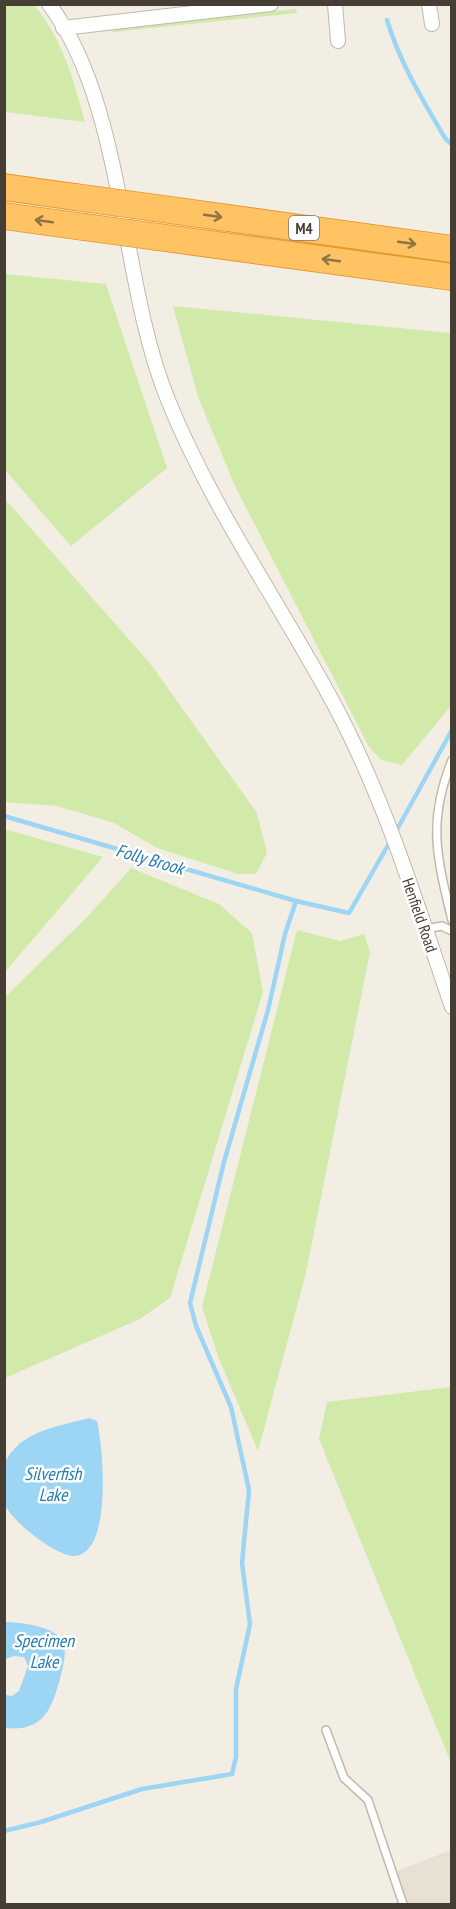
<svg xmlns="http://www.w3.org/2000/svg" width="456" height="1909" viewBox="0 0 456 1909" font-family="'PT Sans Narrow',sans-serif">
<rect width="100%" height="100%" fill="#f3eee4"/>
<!-- residential -->
<path fill="#e8e0d2" d="M451,1850V1904H404L392,1873Z"/>
<!-- green -->
<path fill="#d1eaaa" d="M5,4L34,5C62,38 74,80 85,122L5,112Z
M296,9L297,13L113,32L112,29Z
M5,274L106,284L167,468L71,546L5,470Z
M173,306L451,333V706L402,765L381,760L369,747L235,486L198,397Z
M4,498L149,662L257,813L267,853L256,874H238L157,848L114,823L57,806L5,802Z
M5,829L103,857L5,972L4,829Z
M131,868L219,904L252,933L263,992L170,1298L140,1319L5,1378V997L88,916Z
M297,930L340,941L364,934L370,952L306,1273L258,1451L219,1359L202,1307Z
M451,1387H452L451,1763L319,1439L327,1402Z"/>
<!-- water -->
<path fill="#9dd5f4" d="M89,1418L97,1421C103,1447 113,1552 75,1556C58,1558 8,1519 4,1502C2,1492 2,1466 8,1457C25,1430 60,1426 89,1418Z
M5,1622C20,1622 57,1626 63,1643C67,1652 63,1666 61,1675C52,1708 45,1732 5,1728V1695L12,1696L19,1691L28,1666L24,1657L14,1656L5,1659Z"/>
<g fill="none" stroke-linecap="round" stroke-linejoin="round">
<!-- stream -->
<path stroke="#9dd5f4" stroke-width="4.5" d="M387,20C400,63 422,99 445,138L452,145
M4,816L296,901
M395,833L452,730
M4,1831L41,1822L142,1789L232,1774L236,1757V1689L250,1624L242,1563L249,1490L231,1407L196,1326L190,1303L224,1162L268,1010L285,934L296,901L349,913L391,840"/>
<!-- lane casing -->
<g stroke="#c2b8aa" stroke-width="10">
<path id="lane" d="M452,760C427,822 437,858 452,920
M425,929L442,926L452,931
M326,1730L344,1778L368,1800L403,1904"/>
</g>
<!-- street casing -->
<g stroke="#c2b8aa" stroke-width="16">
<path id="street" d="M49,4C126,107 119,280 168,400C212,509 280,603 335,706C386,802 417,905 452,1007
M335,4L338,41
M429,4L432,24
M63,28L271,4"/>
</g>
<!-- highway casing -->
<g stroke="#e6972c" stroke-width="28">
<path id="highway" d="M4,187L75,197
M156,208L452,249
M4,216L84,227
M158,237L452,277"/>
</g>
<!-- lane -->
<use href="#lane" stroke="#fff" stroke-width="7"/>
<!-- street -->
<use href="#street" stroke="#fff" stroke-width="14"/>
<!-- highway -->
<use href="#highway" stroke="#ffc364" stroke-width="26"/>
<!-- highway-bridge casing -->
<g stroke="#e6972c" stroke-width="28" stroke-linecap="butt">
<path id="highway-bridge" d="M75,197L156,208
M84,227L158,237"/>
</g>
<!-- highway-bridge -->
<use href="#highway-bridge" stroke="#ffc364" stroke-width="26"/>
</g>
<!-- one-way arrows -->
<defs><path id="oneway-shaft" d="M-6 0H5M1.5-3L5.5 0L1.5 3" fill="none" stroke-width="1.6" stroke-linecap="round" stroke-linejoin="round" transform="scale(1.5)"/></defs>
<g stroke="#907347">
<use href="#oneway-shaft" transform="translate(213 216) rotate(8)"/>
<use href="#oneway-shaft" transform="translate(44 221) rotate(-172)"/>
<use href="#oneway-shaft" transform="translate(407 243) rotate(8)"/>
<use href="#oneway-shaft" transform="translate(331 260) rotate(-172)"/>
</g>
<g text-anchor="middle" dominant-baseline="central" stroke-width="5" stroke-linejoin="round" paint-order="stroke">
<!-- shield labels -->
<rect fill="#fff" stroke="#7e7871" stroke-width="1.5" x="289" y="216" width="30" height="24" rx="4.5"/>
<g font-size="15" font-weight="bold" fill="#463e34">
<text x="304" y="228">M4</text>
</g>
<!-- street labels -->
<g font-size="16" fill="#463e34" stroke="#fff">
<text transform="translate(420 915) rotate(71)">Henfield Road</text>
</g>
<!-- water labels -->
<g font-size="18" font-style="italic" fill="#267daf" stroke="#fff">
<text transform="translate(150 859) rotate(16)">Folly Brook</text>
<text x="53" y="1473">Silverfish<tspan x="53" dy="21">Lake</tspan></text>
<text x="44" y="1640">Specimen<tspan x="44" dy="21">Lake</tspan></text>
</g>
</g>
<!-- border -->
<rect width="456" height="1909" fill="none" stroke="#463e34" stroke-width="12"/>
</svg>
